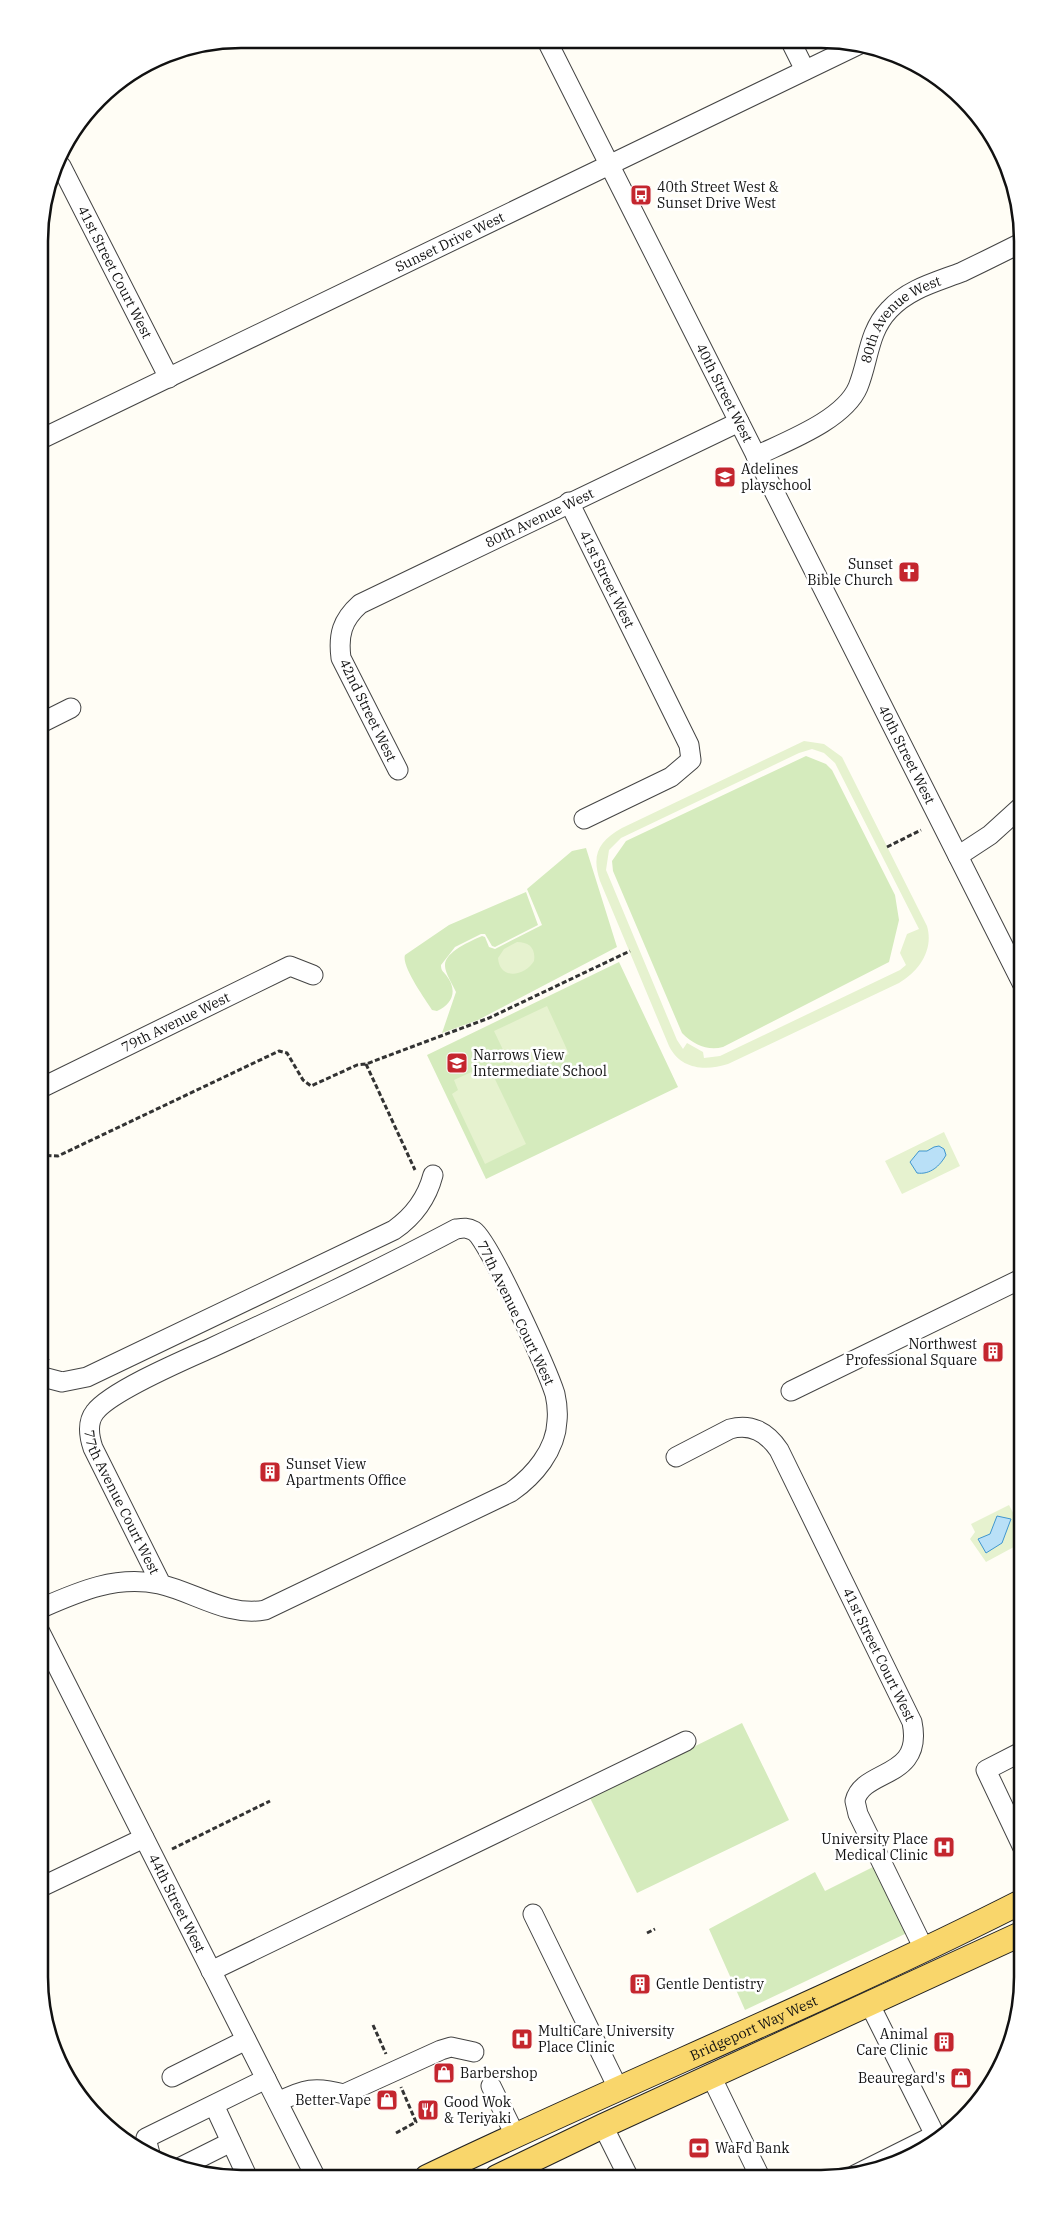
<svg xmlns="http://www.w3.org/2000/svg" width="1062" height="2218" viewBox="0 0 1062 2218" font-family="'IBM Plex Serif',serif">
<rect width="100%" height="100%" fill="#fffdf5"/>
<!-- green -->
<path fill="#d5ebbd" d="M806,756L826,764L832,770L895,895L899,920L889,962L723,1047C708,1051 694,1045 682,1033L613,871L612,861L626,841Z
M586,848L617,947L478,1020L442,1033L456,992C453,985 445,973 445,966C444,952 471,941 482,936L485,937L489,947L495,949L542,925L527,889L572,851Z
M526,892L538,925L495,947L492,946L485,934H481L455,947L441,965C441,971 443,971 446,975C458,990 453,1004 437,1011L432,1010C425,999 401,966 405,955L449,925Z
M619,962L678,1087L486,1179L427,1055Z
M742,1723L789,1820L637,1893L590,1798Z
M877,1865L909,1932L745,2010L709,1929L815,1872L825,1891Z"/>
<!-- pitch -->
<path fill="#e6f2cf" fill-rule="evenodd" d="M804,741L824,744L842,757L927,926C934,950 919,971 899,983L728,1064C706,1071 681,1070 669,1046L600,881C591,854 599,841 622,828ZM812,749L824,753L835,763L919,929L907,934L900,953L906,965L900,970L720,1056L704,1058L703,1052L687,1043L683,1049L677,1040L606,870L609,850L621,838L799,753Z
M517,942C529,942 536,948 534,961C525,976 500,981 498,958L504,949Z
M547,1006L569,1054L516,1077L494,1031Z
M478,1069L483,1077L492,1073L526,1144L485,1164L452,1094L458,1090L454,1080Z
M944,1132L960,1166L902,1194L885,1161Z
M1009,1505L1023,1532V1542L986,1562L970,1539L975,1532L971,1524Z"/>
<!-- water -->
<path fill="#b9e0f7" stroke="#3f96cf" d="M934,1147L939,1146L944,1149L946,1155C940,1166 930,1175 917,1173L910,1162L919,1151H927Z
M997,1516L1011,1519L1002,1543L986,1553L978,1539L990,1534Z"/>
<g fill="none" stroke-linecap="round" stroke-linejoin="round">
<!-- minor casing -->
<g stroke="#444" stroke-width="21">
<g id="minor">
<path id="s1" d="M547,41L1023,985"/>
<path d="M791,42L805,70"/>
<path id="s2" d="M61,166L169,378"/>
<path id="s3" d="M39,440L862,43"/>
<path id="s4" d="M756,456C787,441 844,420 858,387C869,360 868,332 889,310C908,289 936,282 962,272C983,262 1003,252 1023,242"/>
<path id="s5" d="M569,502L689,745L691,760L671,777L584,819"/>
<path d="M39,724L71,708"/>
<path id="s6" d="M398,770L341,658C338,635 342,620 360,604L739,422"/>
<path d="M958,856L990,835L1023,805"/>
<path id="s7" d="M39,1089L290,966L313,975"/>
<path d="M39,1376L62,1382L87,1377L394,1230C414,1216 427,1198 433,1175"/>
<path d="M791,1391L1023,1278"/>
<path id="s8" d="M676,1457L730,1429C751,1423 767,1432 779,1450L912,1722C924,1780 863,1768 855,1801L858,1814L925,1951"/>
<path id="s9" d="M39,1609C78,1592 115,1575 159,1584C195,1592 227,1617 265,1610L511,1492C534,1476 556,1450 557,1421C558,1412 557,1403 555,1394C548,1372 489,1240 474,1231C467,1227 463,1228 456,1229C375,1272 293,1310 211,1348C184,1360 111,1391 95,1412C87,1422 89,1436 93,1448L161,1584"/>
<path id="s10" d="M39,1630L315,2176"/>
<path d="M1023,1848L986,1770L1023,1751"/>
<path d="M39,1888L144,1838"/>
<path d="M533,1914L618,2088"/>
<path d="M211,1971L686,1741"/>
<path d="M869,2003L938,2141"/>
<path d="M711,2076L761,2179"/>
<path d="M172,2077L246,2040"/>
<path d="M491,2086L515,2135"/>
<path d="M278,2102C304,2089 315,2086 344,2094L441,2050L451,2047L474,2052"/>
<path d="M214,2105L247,2176"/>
<path d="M603,2126L629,2178"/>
<path d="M151,2158L146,2138L266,2079"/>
<path d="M179,2168L231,2142"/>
<path d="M855,2175L935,2135"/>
</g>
</g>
<!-- major casing -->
<g stroke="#222" stroke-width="26">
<g id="major">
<path id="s11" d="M427,2177C625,2082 828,2000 1023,1901"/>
<path d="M497,2177L603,2126L1023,1933"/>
</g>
</g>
<!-- path -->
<path stroke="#333" stroke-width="3" stroke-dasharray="5 2.5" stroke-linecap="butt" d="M887,847L921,830
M366,1064L415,1170
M39,1155L58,1156L279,1051L287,1053L303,1080L311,1086L357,1065L366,1064L489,1018L630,951
M39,1331L46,1345L48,1360
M172,1849L270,1801
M647,1933L655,1929
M373,2025L386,2054
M396,2133L416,2122L401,2087"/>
<!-- minor -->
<use href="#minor" stroke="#fff" stroke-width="19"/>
<!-- major -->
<use href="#major" stroke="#f9d66b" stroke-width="24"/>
</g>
<!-- icons -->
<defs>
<g id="bus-square" transform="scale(1.125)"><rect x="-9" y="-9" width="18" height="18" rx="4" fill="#c4262e" stroke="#fff"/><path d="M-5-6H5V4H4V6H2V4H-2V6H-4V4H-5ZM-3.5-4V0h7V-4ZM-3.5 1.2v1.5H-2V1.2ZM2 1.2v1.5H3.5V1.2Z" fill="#fff"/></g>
<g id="school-square" transform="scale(1.125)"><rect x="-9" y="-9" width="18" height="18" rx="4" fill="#c4262e" stroke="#fff"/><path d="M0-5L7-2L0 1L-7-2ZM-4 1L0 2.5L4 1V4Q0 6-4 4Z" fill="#fff"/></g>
<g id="church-square" transform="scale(1.125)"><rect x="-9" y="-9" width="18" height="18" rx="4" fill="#c4262e" stroke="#fff"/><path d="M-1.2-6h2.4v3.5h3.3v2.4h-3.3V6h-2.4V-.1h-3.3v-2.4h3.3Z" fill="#fff"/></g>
<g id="building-square" transform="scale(1.125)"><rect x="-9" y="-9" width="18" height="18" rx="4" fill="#c4262e" stroke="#fff"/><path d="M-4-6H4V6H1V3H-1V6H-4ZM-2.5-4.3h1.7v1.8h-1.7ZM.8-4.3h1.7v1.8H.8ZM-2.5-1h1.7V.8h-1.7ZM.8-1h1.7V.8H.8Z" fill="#fff"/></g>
<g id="hospital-square" transform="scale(1.125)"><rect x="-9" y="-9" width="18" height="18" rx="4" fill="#c4262e" stroke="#fff"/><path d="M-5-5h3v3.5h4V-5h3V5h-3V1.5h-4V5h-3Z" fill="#fff"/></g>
<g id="shop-square" transform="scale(1.125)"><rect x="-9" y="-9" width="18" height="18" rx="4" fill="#c4262e" stroke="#fff"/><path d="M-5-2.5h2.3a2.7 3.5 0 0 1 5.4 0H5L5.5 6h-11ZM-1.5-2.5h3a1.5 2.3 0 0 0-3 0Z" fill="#fff"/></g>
<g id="restaurant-square" transform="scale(1.125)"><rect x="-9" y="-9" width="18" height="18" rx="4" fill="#c4262e" stroke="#fff"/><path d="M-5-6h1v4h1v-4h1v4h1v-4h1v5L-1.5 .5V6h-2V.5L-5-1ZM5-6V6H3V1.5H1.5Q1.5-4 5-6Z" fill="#fff"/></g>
<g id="bank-square" transform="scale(1.125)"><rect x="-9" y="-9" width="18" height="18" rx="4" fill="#c4262e" stroke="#fff"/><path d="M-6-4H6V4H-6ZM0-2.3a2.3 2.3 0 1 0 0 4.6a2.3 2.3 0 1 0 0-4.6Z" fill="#fff"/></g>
</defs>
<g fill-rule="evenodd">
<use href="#bus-square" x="641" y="195"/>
<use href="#school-square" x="725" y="477"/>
<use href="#church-square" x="909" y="572"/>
<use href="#school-square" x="457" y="1063"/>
<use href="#building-square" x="993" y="1352"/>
<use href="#building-square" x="270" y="1472"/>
<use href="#hospital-square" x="944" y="1847"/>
<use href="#building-square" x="640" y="1984"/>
<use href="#hospital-square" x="522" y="2039"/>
<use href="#building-square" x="944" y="2042"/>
<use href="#shop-square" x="444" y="2073"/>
<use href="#shop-square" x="961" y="2078"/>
<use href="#shop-square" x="387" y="2100"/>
<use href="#restaurant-square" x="428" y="2110"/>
<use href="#bank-square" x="699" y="2148"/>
</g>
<g text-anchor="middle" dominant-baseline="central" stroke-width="5" stroke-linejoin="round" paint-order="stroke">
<!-- poi labels -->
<g font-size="14" fill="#111" stroke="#fff" text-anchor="start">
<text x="657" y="187">40th Street West &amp;<tspan x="657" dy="16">Sunset Drive West</tspan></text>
<text x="741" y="469">Adelines<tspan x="741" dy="16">playschool</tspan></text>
<text x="893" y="564" text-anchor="end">Sunset<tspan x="893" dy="16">Bible Church</tspan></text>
<text x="473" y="1055">Narrows View<tspan x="473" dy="16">Intermediate School</tspan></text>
<text x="977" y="1344" text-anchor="end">Northwest<tspan x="977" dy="16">Professional Square</tspan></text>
<text x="286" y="1464">Sunset View<tspan x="286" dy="16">Apartments Office</tspan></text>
<text x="928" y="1839" text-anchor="end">University Place<tspan x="928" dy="16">Medical Clinic</tspan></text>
<text x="656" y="1984">Gentle Dentistry</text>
<text x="538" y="2031">MultiCare University<tspan x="538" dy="16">Place Clinic</tspan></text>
<text x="928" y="2034" text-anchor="end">Animal<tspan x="928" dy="16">Care Clinic</tspan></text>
<text x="460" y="2073">Barbershop</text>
<text x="945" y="2078" text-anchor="end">Beauregard's</text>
<text x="371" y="2100" text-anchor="end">Better Vape</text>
<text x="444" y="2102">Good Wok<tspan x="444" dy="16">&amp; Teriyaki</tspan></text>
<text x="715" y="2148">WaFd Bank</text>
</g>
<!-- street labels -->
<g font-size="14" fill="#111" stroke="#fff">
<text stroke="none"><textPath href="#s3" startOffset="456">Sunset Drive West</textPath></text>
<text stroke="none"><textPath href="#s2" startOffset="119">41st Street Court West</textPath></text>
<text stroke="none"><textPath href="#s4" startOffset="210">80th Avenue West</textPath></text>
<text stroke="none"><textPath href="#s1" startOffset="394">40th Street West</textPath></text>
<text stroke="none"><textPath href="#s6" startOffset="385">80th Avenue West</textPath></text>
<text stroke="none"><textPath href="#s5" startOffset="86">41st Street West</textPath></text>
<text transform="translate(368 710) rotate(64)">42nd Street West</text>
<text stroke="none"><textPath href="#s1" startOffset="799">40th Street West</textPath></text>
<text stroke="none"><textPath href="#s7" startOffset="152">79th Avenue West</textPath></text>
<text transform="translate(516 1313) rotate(64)">77th Avenue Court West</text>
<text stroke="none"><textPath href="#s9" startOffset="1328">77th Avenue Court West</textPath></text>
<text stroke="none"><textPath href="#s8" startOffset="346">41st Street Court West</textPath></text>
<text stroke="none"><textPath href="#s10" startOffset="306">44th Street West</textPath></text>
<text stroke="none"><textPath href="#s11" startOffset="359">Bridgeport Way West</textPath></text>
</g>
</g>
<!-- crop -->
<path d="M0 0H1062V2218H0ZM241 48H821A193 193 0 0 1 1014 241V1977A193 193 0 0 1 821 2170H241A193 193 0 0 1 48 1977V241A193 193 0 0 1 241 48Z" fill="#fff" fill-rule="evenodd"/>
<path fill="none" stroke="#111" stroke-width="2.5" d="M241 48H821A193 193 0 0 1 1014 241V1977A193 193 0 0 1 821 2170H241A193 193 0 0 1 48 1977V241A193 193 0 0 1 241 48Z"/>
</svg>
